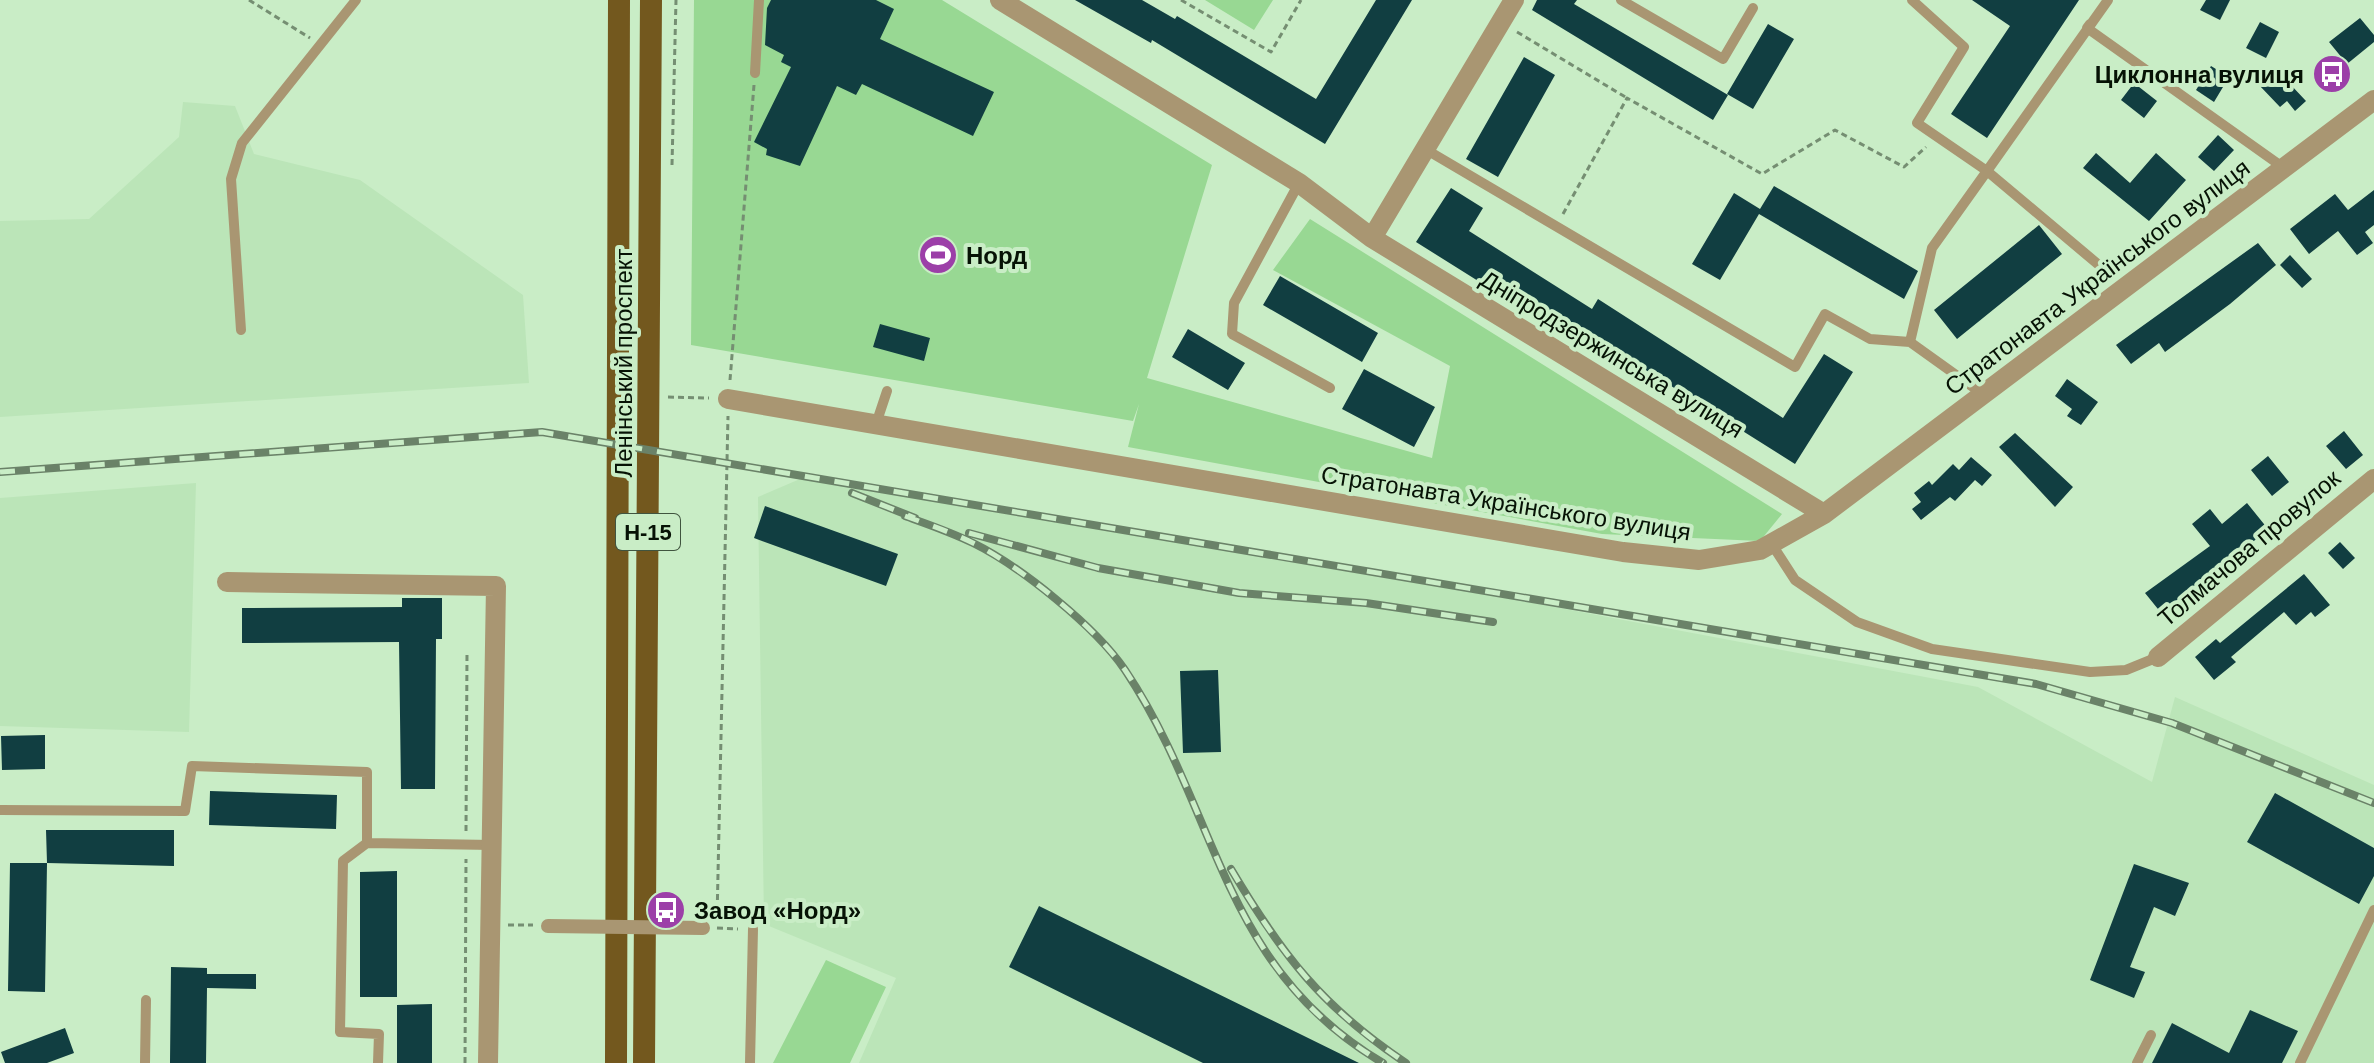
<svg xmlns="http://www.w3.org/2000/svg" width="2374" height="1063" viewBox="0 0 2374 1063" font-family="Helvetica,sans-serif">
<rect width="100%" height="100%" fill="#c9edc6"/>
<!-- built -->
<path fill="#bbe5b8" d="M183,102L235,106L254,154L360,180L523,295L529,383L0,417V221L89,219L179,137Z
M800,479L1518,600L1978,687L2152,782L2175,697L2374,785V1063H859L896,978L764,924L758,497Z
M196,483L189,732L0,726V498Z"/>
<!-- green -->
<path fill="#98d893" d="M694,0H942L1212,165L1147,378L1432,458L1450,366L1273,270L1310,219L1782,514L1760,541L1602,534L1128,447L1139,404L1133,421L691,345Z
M1205,0H1273L1254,30Z
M826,960L886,987L850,1063H773Z"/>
<!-- building -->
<path fill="#113e41" d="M771,0H876L894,9L880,39L994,92L973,136L862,84L856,95L837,86L800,166L766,155L767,149L754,142L791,67L781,62L784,55L765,45L767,8Z
M1075,0H1142L1175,19L1177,16L1316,99L1376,0H1412L1325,144L1152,40L1151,43Z
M1537,0H1577L1574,4L1728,95L1713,120L1532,10Z
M1972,0H2079L1987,138L1951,114L2010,26Z
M2206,0H2230L2220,20L2200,10Z
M2360,18L2374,35V42L2347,64L2329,42Z
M2260,22L2279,32L2266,58L2246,48Z
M1768,24L1794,39L1753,109L1727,94Z
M1524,57L1555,75L1498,177L1466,159Z
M2211,66L2229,77L2214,102L2196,90Z
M2276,69L2306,101L2295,111L2287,101L2280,107L2259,85Z
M2134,83L2157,101L2144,118L2121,100Z
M2218,135L2234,150L2214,171L2198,157Z
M2096,153L2130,183L2156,153L2186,180L2149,221L2083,168Z
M1774,186L1918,271L1904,299L1759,214L1720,280L1692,264L1734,193L1760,209Z
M1451,188L1483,208L1469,231L1592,309L1598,299L1783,418L1824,354L1853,372L1795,464L1579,328L1572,340L1416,242Z
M2374,190V225L2365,232L2373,243L2357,255L2338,231L2309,254L2290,229L2335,194L2348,210Z
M2039,225L2062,254L1957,339L1934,310Z
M2258,243L2276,265L2230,304L2165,352L2159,343L2131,364L2116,345Z
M2290,255L2312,279L2302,288L2280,265Z
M1280,276L1378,333L1362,362L1263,305Z
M880,324L930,338L924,361L873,347Z
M1188,329L1245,363L1228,390L1172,357Z
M1364,369L1435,407L1414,447L1342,409Z
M2067,379L2098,402L2081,425L2067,416L2072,409L2055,396Z
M2344,431L2363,455L2346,469L2326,446Z
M2015,433L2073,487L2055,507L1999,447Z
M2268,456L2289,482L2272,496L2251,470Z
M1971,457L1992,475L1982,486L1975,480L1955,501L1950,497L1921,520L1912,509L1921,502L1914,493L1929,481L1932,485L1953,464L1959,470Z
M2247,503L2268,529L2194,592L2192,590L2162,614L2145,593L2210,546L2192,524L2210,509L2222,524Z
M765,506L898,554L886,586L754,538Z
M2340,542L2355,558L2343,569L2328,553Z
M2304,574L2330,605L2315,617L2311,612L2296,625L2284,612L2231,657L2236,662L2214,680L2195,657L2216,639L2220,643Z
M402,598H442V639H436L435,789H401L399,642L242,643V608L402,607Z
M1218,670L1221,752L1183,753L1180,671Z
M45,735V769L2,770L1,736Z
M210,791L337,795L336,829L209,825Z
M2275,793L2374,848V876L2359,904L2247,842Z
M46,830H174V866L47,863Z
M10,863H47L45,992L8,991Z
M2134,864L2189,883L2175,916L2154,907L2130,967L2145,972L2134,998L2090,980Z
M397,871V997H360V872Z
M1039,906L1359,1063H1203L1009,967Z
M171,967L207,968V974H256V989L207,988L206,1063H170Z
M432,1004V1063H397V1005Z
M2250,1010L2298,1031L2282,1063H2152L2172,1023L2229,1053Z
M65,1028L74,1053L47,1063H5L1,1052Z"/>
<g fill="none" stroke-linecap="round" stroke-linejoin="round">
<!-- path -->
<path stroke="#758e72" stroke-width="3" stroke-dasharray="6 4" stroke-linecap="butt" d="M249,0L310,38
M1181,0L1271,52L1301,0
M1517,32L1627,98
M672,165L676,0
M1563,214L1627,98L1762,174L1835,130L1904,167L1926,147
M730,380L754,85
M668,397L709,398
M466,831L467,653
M717,920L728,416
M508,925H533
M717,928L738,929
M465,1063L466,859"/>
<!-- service -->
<path stroke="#a99672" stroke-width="10" d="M1621,0L1723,59L1753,8
M1912,0L1964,47L1917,123L1987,171L2108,0
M2090,24L2087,28L2284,168
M755,73L759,0
M1425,149L1795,367L1825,314L1870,339L1910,342
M1299,183L1234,303L1232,334L1330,388
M241,330L231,179L242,143L356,0
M1984,395L1910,342L1932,248L1987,171L2106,271
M876,424L887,391
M1771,543L1795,580L1857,622L1932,649L2090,672L2126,670L2158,657
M0,810L185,811L192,766L367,772V843
M145,1063L146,1000
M378,1063L379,1034L340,1032L343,861L367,843L493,845
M750,1063L753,929
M2137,1063L2151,1035
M2300,1063L2374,910"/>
<!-- minor -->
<path stroke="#a99672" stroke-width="20" d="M1000,0L1299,183L1372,238L1824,514
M1372,238L1514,0
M728,399L1623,552L1699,560L1760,550L1824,514L2374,100
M227,582L496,586L488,1063
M2158,657L2374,479"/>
<!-- primary -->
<path stroke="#73581e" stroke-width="22" d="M616,1063L619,0
M644,1063L651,0"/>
<!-- rail casing -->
<g stroke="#6a8268" stroke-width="8">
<path id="rail" d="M0,472L542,432L2036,684L2172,723L2374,803
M852,493L915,518
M905,516C927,524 951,532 973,543C1020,566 1096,627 1125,670C1220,812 1219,966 1383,1063
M969,533L1098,568L1239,593L1366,603L1493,622
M1231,869C1282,955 1322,1007 1406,1063"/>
</g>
<!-- rail -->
<use href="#rail" stroke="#c9edc6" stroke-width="5" stroke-dasharray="15" stroke-linecap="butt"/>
<!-- pedestrian-bridge -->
<path stroke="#a99672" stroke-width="14" d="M548,926L703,928"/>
</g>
<!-- icons -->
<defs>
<g id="bus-disc" transform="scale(2)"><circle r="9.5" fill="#9c3fa8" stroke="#c9edc6"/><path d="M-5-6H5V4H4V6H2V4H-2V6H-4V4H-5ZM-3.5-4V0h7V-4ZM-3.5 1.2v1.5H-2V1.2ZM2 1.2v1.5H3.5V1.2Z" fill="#fff"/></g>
<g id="stadium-disc" transform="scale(2)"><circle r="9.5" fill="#9c3fa8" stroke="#c9edc6"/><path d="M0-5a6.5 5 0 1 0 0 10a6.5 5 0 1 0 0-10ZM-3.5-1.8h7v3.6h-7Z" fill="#fff"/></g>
</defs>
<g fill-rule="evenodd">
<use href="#bus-disc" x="2332" y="74"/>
<use href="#stadium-disc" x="938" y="255"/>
<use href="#bus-disc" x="666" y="910"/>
</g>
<g text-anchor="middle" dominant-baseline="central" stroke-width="8" stroke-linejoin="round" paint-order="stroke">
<!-- shield labels -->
<rect fill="#c9edc6" stroke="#40543f" stroke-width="2" x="616" y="514" width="64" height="36" rx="6"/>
<g font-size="22" font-weight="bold" fill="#061205">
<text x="648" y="532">Н-15</text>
</g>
<!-- poi labels -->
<g font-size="24" font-weight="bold" fill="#061205" stroke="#c9edc6" text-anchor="start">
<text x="2304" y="74" text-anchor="end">Циклонна вулиця</text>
<text x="966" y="255">Норд</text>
<text x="694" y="910">Завод «Норд»</text>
</g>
<!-- street labels -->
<g font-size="24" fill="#061205" stroke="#c9edc6">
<text transform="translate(2097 277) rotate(-37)">Стратонавта Українського вулиця</text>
<text transform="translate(1612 354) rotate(31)">Дніпродзержинська вулиця</text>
<text transform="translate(623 363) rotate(-90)">Ленінський проспект</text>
<text transform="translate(1506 503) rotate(9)">Стратонавта Українського вулиця</text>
<text transform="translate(2249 548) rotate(-40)">Толмачова провулок</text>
</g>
</g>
</svg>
